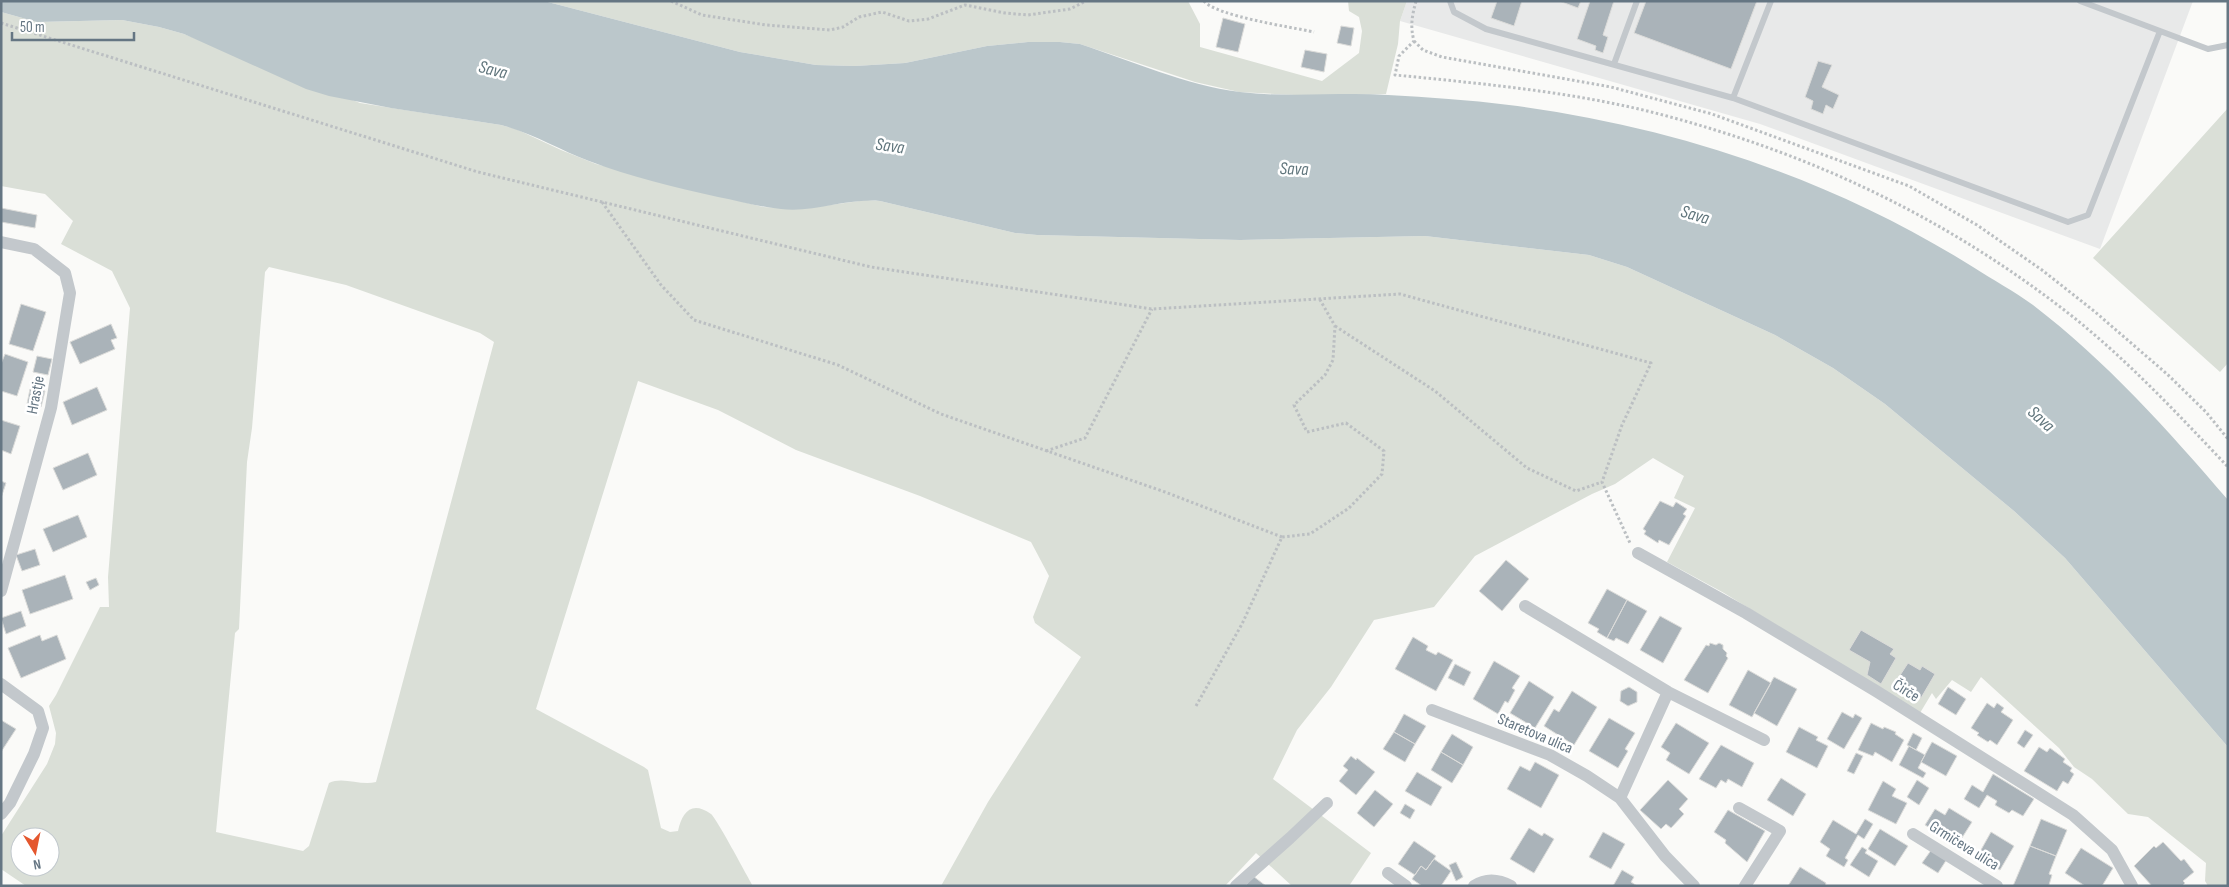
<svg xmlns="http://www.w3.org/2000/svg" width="2229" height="887" viewBox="0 0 2229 887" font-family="'Sofia Sans Condensed',sans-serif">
<rect width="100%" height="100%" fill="#fafaf8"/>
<!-- built -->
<path fill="#e8e9e9" d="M1407,1H2193L2100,249L1760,124L1400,21Z"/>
<!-- green -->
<path fill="#dadfd7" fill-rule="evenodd" d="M544,1H1188L1200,24V47L1322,81L1359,53L1362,31L1359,17L1349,11L1348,1H1407L1400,21L1398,44L1386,94L1314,96L1239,92L1195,82L1080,44L1060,42H1028L987,46L905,63L855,66L816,65L740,52Z
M1,12L37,22L122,20L159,27L184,34L360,103L501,125L516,129L561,150L596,164L763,207L800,209L867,200L880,201L1015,233L1037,235L1240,240L1425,236L1589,255L1627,267L1775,335L1833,368L1885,404L2014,511L2065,558L2228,747V886H2208L2205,881L2206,863L2148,817L2128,814L2092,779L2074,767L2059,748L1981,677L1971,692L1952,680L1936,699L1932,693L1920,713L1724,593L1667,562L1695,508L1674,498L1684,476L1653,458L1615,484L1592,494L1475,556L1434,607L1374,620L1331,687L1297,730L1273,779L1371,853L1349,886H1292L1256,853L1225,886H941L988,802L1081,657L1035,623L1033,617L1049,576L1031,542L920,496L796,450L718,410L638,381L536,709L644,767L648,770L661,828L670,832L678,831C682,813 691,800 711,814C717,819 746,874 753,886H26L1,869V836L47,764L55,744L56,733L49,706L56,695L100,607H109L108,577L130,308L112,271L61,244L73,221L45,194L1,186ZM269,267L346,285L480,333L494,342L376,782C360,786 343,776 329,783L309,846L303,851L216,832L235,633L239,629L247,462L252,428L265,272ZM20,837H50V867H20Z
M2228,108V363L2220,372L2093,258Z"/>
<!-- water -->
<path fill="#bbc7cb" d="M1,1H544L740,52L816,65L855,66L905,63L987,46L1028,42H1060L1080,44C1132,61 1185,85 1240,92C1289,98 1338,92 1388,95C1428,97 1469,100 1509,105C1673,126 1833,179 1973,267C1993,280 2014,291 2033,305C2106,361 2168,430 2228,500V747L2065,558L2014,511L1885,404L1833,368L1775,335L1627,267L1589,255L1425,236L1240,240L1037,235L1015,233L880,201C847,198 814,213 781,209C760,207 739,201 718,197C674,187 631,177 589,161C560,150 532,133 501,125L391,108L329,96L306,89L184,34L159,27L122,20L37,22L1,12Z"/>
<!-- building -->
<path fill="#aab3b9" stroke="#dcdcda" d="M1497,1H1522L1514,26L1491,18Z
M1559,1H1581L1578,8Z
M1590,1H1614L1603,35L1608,37L1603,53L1595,50L1596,46L1577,39Z
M1646,1H1757L1731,69L1634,33Z
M1223,18L1245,24L1238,52L1216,47Z
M1341,26L1354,28L1351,46L1337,43Z
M1305,50L1327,54L1324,72L1301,67Z
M1818,61L1832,65L1822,87L1839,95L1833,109L1826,105L1823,114L1811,109L1813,101L1805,97Z
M1,208L37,215L35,228L1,222Z
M21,304L46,312L33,351L9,344Z
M111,324L117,338L111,340L115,349L80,364L70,342Z
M5,354L28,362L17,396L1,391V364Z
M37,356L52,359L48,375L33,372Z
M97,387L107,410L72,425L63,402Z
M30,389L45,391L41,407L27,404Z
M1,420L20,426L11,454L1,450Z
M88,453L97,475L63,490L53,468Z
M1,481L6,483L1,498Z
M1660,501L1673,507L1676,502L1687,509L1683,514L1686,516L1669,545L1659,540L1658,543L1644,534L1646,531L1643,529Z
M78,515L87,537L53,552L43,529Z
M35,549L40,565L22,571L16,555Z
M1506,560L1529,579L1502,611L1479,591Z
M65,575L73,599L30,614L22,590Z
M96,578L99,585L90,590L86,582Z
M1607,589L1627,600L1607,638L1597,632L1599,629L1588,623Z
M1627,600L1647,611L1628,644L1616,638L1614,641L1607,638Z
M21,611L26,626L6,634L1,618Z
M1660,616L1682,628L1663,663L1640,650Z
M1861,630L1894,649L1890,654L1896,658L1881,684L1867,675L1870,662L1849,650Z
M40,635L42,641L57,635L66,659L21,678L8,648Z
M1413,637L1428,646L1426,650L1436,655L1438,652L1453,660L1436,691L1395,669Z
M1710,643L1716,645L1719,643L1723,645V649L1727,653L1726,656L1728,658L1708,693L1684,680L1706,645L1709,646Z
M1494,661L1520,676L1512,688L1515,690L1508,703L1505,701L1498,714L1473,699Z
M1908,663L1920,670L1922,666L1935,674L1921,698L1895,683Z
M1455,664L1471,672L1464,686L1448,678Z
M1748,670L1771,683L1752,717L1729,705Z
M1774,677L1797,689L1777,726L1754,713Z
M1529,681L1554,697L1535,728L1510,713Z
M1629,687L1637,692V702L1628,706L1620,701L1621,691Z
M1948,687L1966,699L1956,715L1938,704Z
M1572,691L1597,707L1574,745L1544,726L1554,709L1559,712Z
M1987,703L1994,708L1997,703L2004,708L2001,712L2013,720L1997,745L1990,740L1988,742L1977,735L1979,733L1971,728Z
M1842,712L1853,718L1855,714L1862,718L1844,749L1827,739Z
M1404,714L1426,726L1415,744L1394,732Z
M1609,718L1635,733L1625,749L1628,751L1618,768L1589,751Z
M1,720L16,729L1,752Z
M1676,723L1709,743L1689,774L1666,760L1670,753L1661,747Z
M1871,723L1883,729L1884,727L1896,732L1895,734L1904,740L1892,762L1875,752L1873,756L1858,750Z
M1799,727L1818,737L1816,740L1828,746L1817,768L1786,752Z
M2025,730L2033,735L2024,748L2017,743Z
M1394,732L1415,744L1405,762L1383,749Z
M1913,733L1922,738L1916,750L1907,745Z
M1452,734L1473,747L1463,765L1441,752Z
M1932,742L1957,756L1946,776L1921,762Z
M1721,745L1754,763L1742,787L1728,779L1726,783L1721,780L1716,788L1699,779Z
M1909,746L1925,755L1918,768L1926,773L1923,778L1899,765Z
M2039,747L2047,752L2050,748L2065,759L2063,762L2072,768L2070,771L2074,774L2068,784L2063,781L2057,791L2024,771Z
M1441,752L1463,765L1452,783L1431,770Z
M1856,753L1863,756L1854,774L1847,771Z
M1351,756L1356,760L1357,758L1375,772L1356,795L1339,781L1348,770L1343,766Z
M1535,762L1559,775L1541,808L1507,789L1520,766L1530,771Z
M1417,772L1442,787L1431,806L1405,791Z
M1993,774L2034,799L2023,816L2012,810L2009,813L1995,805L1997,801L1987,795L1979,808L1964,799L1972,785L1983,792Z
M1781,778L1806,794L1793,816L1767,800Z
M1668,780L1688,799L1679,809L1684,814L1671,828L1666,824L1661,829L1640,810Z
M1917,780L1929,788L1919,805L1907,797Z
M1883,781L1896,789L1892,796L1907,803L1896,824L1868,810Z
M1375,790L1393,804L1374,827L1357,813Z
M1405,804L1415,810L1410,819L1400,813Z
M1949,808L1972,822L1958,844L1925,825L1935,809L1945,815Z
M1728,810L1765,831L1747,862L1725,843L1726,840L1714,832Z
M1865,819L1873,824L1864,839L1858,835L1845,858L1848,860L1844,867L1826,856L1830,849L1820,842L1833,820L1856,834Z
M2041,819L2067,830L2056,856L2030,846Z
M1529,828L1542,836L1544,833L1554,839L1534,873L1510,859Z
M1880,829L1908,846L1895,866L1868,849Z
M1603,832L1625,844L1611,869L1589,857Z
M1991,832L2014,846L2000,870L1977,857Z
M1414,841L1436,856L1426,870L1421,866L1415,875L1398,864Z
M2163,842L2181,861L2184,859L2194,872L2183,881L2185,883L2182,886H2152L2134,866L2154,846L2156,848Z
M2030,846L2056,856L2049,874L2052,875L2049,885L2052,886H2013Z
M1862,847L1867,850L1865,853L1878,861L1869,877L1850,865Z
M2081,848L2113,868L2102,886H2085L2065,873Z
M1932,849L1947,859L1938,873L1922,863Z
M1434,859L1451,871L1441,886H1422L1412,879L1421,866L1426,870Z
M1456,862L1463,877L1456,881L1449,865Z
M1800,867L1826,883L1825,886H1788Z
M1622,870L1634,877L1631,882L1637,886H1613Z
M1253,876L1266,886H1245Z"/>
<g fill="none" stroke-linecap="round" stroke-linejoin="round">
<!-- path -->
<path stroke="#bbbfc2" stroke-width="3" stroke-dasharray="2.5 2.5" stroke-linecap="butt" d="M671,1L702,15L766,25L830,30L843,27L859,17L882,12L909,21L928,19L965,5L1005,13L1028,15L1070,9L1086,1
M1204,1C1216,16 1291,27 1314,32
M1416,1C1412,16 1410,26 1414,41L1399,56L1395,75C1485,84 1576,92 1663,115C1810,154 1938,214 2059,306C2121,353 2175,411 2228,467
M1,23L478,172L871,267L1152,309L1400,294L1651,363L1622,425L1602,482L1630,543
M1414,41L1423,50L1442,57L1611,87L1712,114L1909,186L1977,225L2042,270L2094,311L2167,374L2206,412L2228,439
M602,202L661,285L694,320L838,365L941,414L1165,492L1282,537
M1335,326L1435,391L1527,468L1576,491L1602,482
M1046,451L1085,438L1152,309
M1196,706L1242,624L1282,537L1310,534L1349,508L1382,474L1384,451L1346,423L1307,432L1294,405L1325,375L1333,360L1335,326L1319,298"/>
<!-- lane -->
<path stroke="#c3c8cc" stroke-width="6" d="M1450,1L1454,12L1486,29L1733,98L2068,222L2088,215L2160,31
M2080,1L2208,49L2228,45
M1614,64L1637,1
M1733,98L1771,1"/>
<!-- street -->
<path stroke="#c3c8cc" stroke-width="12" d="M1,242L34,249L65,273L70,293L51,408L1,591
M1638,553L1746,613L1876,691L2073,815L2112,850L2132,886
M1525,606L1668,692L1764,740
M1,684L38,711L43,728L34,754L10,803L1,814
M1432,710L1550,755L1587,776L1620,798L1665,856L1694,886
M1620,798L1668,692
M1739,808L1780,831L1745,886
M1913,834L1997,886
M1388,873L1406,886
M1236,886L1290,838L1327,803
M1474,886C1486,878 1498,879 1511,886"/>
</g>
<g text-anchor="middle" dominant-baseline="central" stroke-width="5" stroke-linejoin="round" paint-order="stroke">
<!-- street labels -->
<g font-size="16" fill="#657683" stroke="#fff">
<text transform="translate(36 395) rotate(-79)">Hrastje</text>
<text transform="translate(1906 691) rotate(32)">Čirče</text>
<text transform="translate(1535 734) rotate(23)">Staretova ulica</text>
<text transform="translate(1964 846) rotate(32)">Grmičeva ulica</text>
</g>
<!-- water labels -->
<g font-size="18" font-style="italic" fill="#60757c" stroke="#fff">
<text transform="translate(493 70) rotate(14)">Sava</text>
<text transform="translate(890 146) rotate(8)">Sava</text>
<text transform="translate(1294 169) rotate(2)">Sava</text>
<text transform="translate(1695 215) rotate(16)">Sava</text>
<text transform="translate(2041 419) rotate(42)">Sava</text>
</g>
</g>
<!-- border -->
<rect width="2229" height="887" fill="none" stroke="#657683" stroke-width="5"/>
<!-- north arrow -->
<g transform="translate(35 852) rotate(170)"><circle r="24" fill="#ffffff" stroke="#c1c8cd"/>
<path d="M0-4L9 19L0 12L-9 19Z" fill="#e4572e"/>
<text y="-8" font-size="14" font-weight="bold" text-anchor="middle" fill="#657683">N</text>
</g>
<!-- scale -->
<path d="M12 32v8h122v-8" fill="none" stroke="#657683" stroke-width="2.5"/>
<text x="20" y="32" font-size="15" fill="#657683" stroke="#ffffff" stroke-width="4" paint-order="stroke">50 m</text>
</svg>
